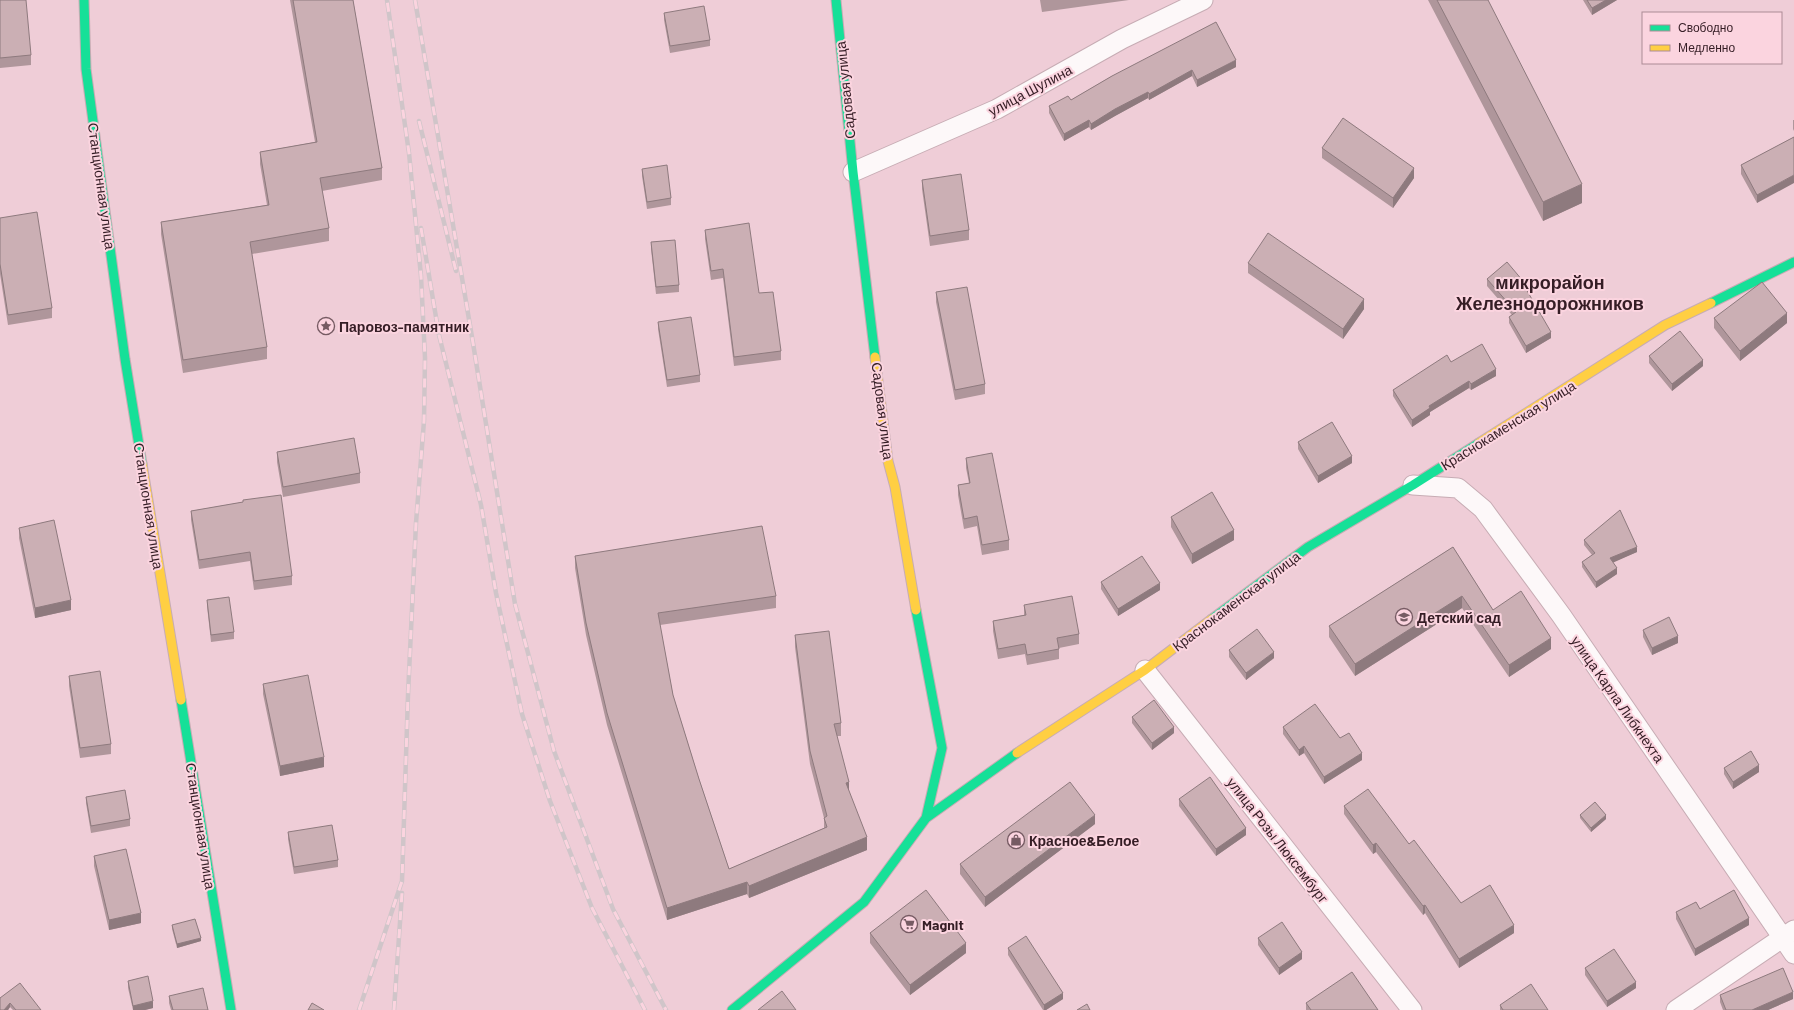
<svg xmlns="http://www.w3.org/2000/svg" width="1794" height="1010" viewBox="0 0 1794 1010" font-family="Barlow,sans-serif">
<rect width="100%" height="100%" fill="#efcdd7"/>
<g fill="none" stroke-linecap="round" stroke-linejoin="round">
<!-- street casing -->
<g stroke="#c7acb4" stroke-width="21">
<path id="street" d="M853,172L997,109L1122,39L1203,0
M1413,485L1458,488L1483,509L1561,615L1794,954
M1145,670L1412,1010
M1676,1010L1794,930"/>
</g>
<!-- fast casing -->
<g stroke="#c7acb4" stroke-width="11">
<path id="fast" d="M84,0L86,69L125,359L142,464
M836,0L853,172L875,357
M1711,303L1794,262
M916,610L942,748L926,818
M1212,619L1308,547L1413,485L1479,443
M181,700L231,1010
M732,1010L864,902L926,818L1017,753"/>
</g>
<!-- slow casing -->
<g stroke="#c7acb4" stroke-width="11">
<path id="slow" d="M875,357L888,461L895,487L916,610
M1479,443L1665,325L1711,303
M142,464L181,700
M1017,753L1145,670L1212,619"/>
</g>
<!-- street -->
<use href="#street" stroke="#fdf8f9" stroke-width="19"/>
<!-- fast -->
<use href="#fast" stroke="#16e098" stroke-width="9"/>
<!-- slow -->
<use href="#slow" stroke="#ffcf43" stroke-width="9"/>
<!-- rail casing -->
<g stroke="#d0c5c9" stroke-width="4.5">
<path id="rail" d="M415,0L473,343L515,604L554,751L613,909L666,1010
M419,121L456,271
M421,228L439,335L481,505L496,593L522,714L550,801L592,908L645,1010
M359,1010L402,881L408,695L416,523L424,421L425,358L421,276L409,153L387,0
M394,1010L402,893"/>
</g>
<!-- rail -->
<use href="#rail" stroke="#fbd4df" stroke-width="3" stroke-dasharray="9" stroke-linecap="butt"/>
</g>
<!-- wall -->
<path fill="#af969b" d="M0,0L31,55V65L0,68Z
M290,0H353L382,168V180L322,191L329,228V241L252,254L267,347V359L183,373L161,234V222L267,205L260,164V152L315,142Z
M1040,0H1129L1042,12Z
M1428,0H1488L1582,203L1543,221Z
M1583,0H1617L1592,15Z
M664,13L710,40V46L670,53L664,20Z
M1236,67L1197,87L1192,76L1149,100L1148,98L1115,116L1091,130L1089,127L1064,141L1049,113V106L1071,100L1112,76Z
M1793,120H1794V131L1793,129Z
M1794,137L1757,203L1741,174V165Z
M1322,148L1414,178L1393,208L1322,158Z
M642,169L671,198V205L647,209L642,176Z
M922,180L969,230V240L930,246L922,189Z
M0,218L52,308V318L8,325L0,274Z
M705,230L759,293L781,351V360L734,366L723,278L711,280L705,239Z
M651,242L679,285V292L656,294L651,249Z
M1248,263L1364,309L1343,339L1248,273Z
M1487,279L1523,284L1551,338L1526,353L1509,323V317L1512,315L1487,286Z
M936,292L985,384V394L955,400L936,302Z
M1714,318L1787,323L1740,361L1714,328Z
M658,322L700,375V382L667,387L658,329Z
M1649,356L1703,366L1672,391L1649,363Z
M1451,362L1496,376L1471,390L1469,388L1430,412V415L1412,427L1393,396V390Z
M1298,442L1352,463L1318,483L1298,449Z
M277,452L360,473V483L283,497L277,462Z
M966,458L1009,540V550L982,555L977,526L964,529L958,495V485L969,483L966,468Z
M243,500L292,576V585L254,590L250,561L199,569L191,520V511L243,502Z
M1171,517L1234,540L1192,564L1171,527Z
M19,528L71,610L35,618L19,538Z
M1584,540L1637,552L1613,562L1617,574L1596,588L1582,567V562L1592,555L1584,545Z
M1453,547L1493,610L1551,649L1509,677L1462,608L1355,676L1329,637V626Z
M575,556L776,596V608L660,625L673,695L699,779L729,869L824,828V818L810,764L795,647V635L841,723V736H837L849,793L867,850L749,898L747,894L667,920L607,725L586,635L575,568Z
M1101,582L1160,590L1118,616L1101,589Z
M207,600L234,632V639L211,642L207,606Z
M1024,605L1079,634V644L1059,648V659L1027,665L1025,654L998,659L993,631V621L1024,615Z
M1643,630L1678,643L1652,655L1643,637Z
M1229,650L1274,658L1246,680L1229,657Z
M69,676L111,744V754L80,758L69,686Z
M263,684L324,767L280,776L263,694Z
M1132,717L1174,733L1152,750L1132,723Z
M1283,727L1340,738L1362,760L1324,784L1304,753L1299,756L1283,734Z
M1724,768L1759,772L1733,789L1724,774Z
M86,797L130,819V826L91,833L86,803Z
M1179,799L1246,835L1216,856L1179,806Z
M1344,806L1409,844L1461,903L1514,933L1459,968L1425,913L1423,915L1376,852L1373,854L1344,814Z
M1580,815L1606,819L1591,832L1580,818Z
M1095,824L985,907L960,874V864Z
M288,832L338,860V867L294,874L288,839Z
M94,856L141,923L109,930L94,866Z
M1700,909L1749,925L1695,956L1676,919V912Z
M172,925L201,941L177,948L172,929Z
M870,933L966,953L910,995L870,943Z
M1258,938L1302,959L1279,975L1258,945Z
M1008,948L1063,999L1046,1010H1043L1008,955Z
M1585,968L1636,988L1607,1007L1585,975Z
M128,981L153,1008L145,1010H133L128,988Z
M1720,995L1793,999L1768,1010H1723L1720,1002Z
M169,996L208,1010H171L169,1003Z
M0,998L41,1010H13L10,1007L8,1010H0Z
M1306,1003L1378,1010H1306Z
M1500,1005L1548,1010H1500Z"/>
<!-- shaded-wall -->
<path fill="#8e7a7e" d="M1606,0H1617L1592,15V8Z
M1236,60V67L1197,87V80Z
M1192,70V76L1149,100V94Z
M1148,92V98L1115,116L1091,130V124L1115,109Z
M1089,120V127L1064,141V134Z
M1414,168V178L1393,208V198Z
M1794,175V183L1757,203V195Z
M1582,184V203L1543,221V202Z
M1364,299V309L1343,339V329Z
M1787,313V323L1740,361V351Z
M1551,332V338L1526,353V346Z
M1703,360V366L1672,391V384Z
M1496,369V376L1471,390V384Z
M1469,381V388L1430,412V415L1412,427V420L1429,406Z
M1352,456V463L1318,483V476Z
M1234,530V540L1192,564V554Z
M1637,547V552L1610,564V558Z
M1617,568V574L1596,588V582Z
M1160,583V590L1118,616V609Z
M1462,596V608L1355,676V664Z
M71,600V610L35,618V608Z
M1678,636V643L1652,655V648Z
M1551,638V649L1509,677V665Z
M1274,652V658L1246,680V673Z
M1174,727V733L1152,750V743Z
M1304,746V753L1299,756V750Z
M1362,753V760L1324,784V777Z
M324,757V767L280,776V766Z
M1759,765V772L1733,789V782Z
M849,782V794L846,783Z
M1095,815V824L985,907V897Z
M1606,815V819L1591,832V828Z
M1246,828V835L1216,856V849Z
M867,837V850L749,898V886Z
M1376,843V852L1373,854V845Z
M747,882V894L667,920V908Z
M1425,905V913L1423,915V906Z
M141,913V923L109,930V920Z
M1749,918V925L1695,956V949Z
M1514,925V933L1459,968V959Z
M201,938V941L177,948V944Z
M966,943V953L910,995V985Z
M1302,952V959L1279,975V968Z
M1636,982V988L1607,1007V1001Z
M1793,992V999L1768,1010H1752Z
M1063,993V999L1046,1010H1044V1005Z
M153,1001V1008L145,1010H133V1006Z
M10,1003V1007L8,1010H4Z"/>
<!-- building -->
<path fill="#cbafb4" stroke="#8e7a7e" d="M0,0H26L31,55L0,58Z
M293,0H353L382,168L320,178L329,228L250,242L267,347L183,360L161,222L269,205L260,152L317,142Z
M1437,0H1488L1582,184L1543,202Z
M1587,0H1606L1592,8Z
M704,6L710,40L670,46L664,13Z
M1216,22L1236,60L1197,80L1192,70L1149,94L1148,92L1115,109L1091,124L1089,120L1064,134L1049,106L1068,96L1071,100L1112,76Z
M1343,118L1414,168L1393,198L1322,148Z
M1794,137V175L1757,195L1741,165Z
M667,165L671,198L647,202L642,169Z
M961,174L969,230L930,236L922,180Z
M37,212L52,308L8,315L0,264V218Z
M749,223L759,293L773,292L781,351L734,357L723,269L711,271L705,230Z
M1268,233L1364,299L1343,329L1248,263Z
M675,240L679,285L656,287L651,242Z
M1507,262L1523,281L1522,282L1551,332L1526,346L1509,317L1516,312L1487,279Z
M1762,282L1787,313L1740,351L1714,318Z
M967,287L985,384L955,390L936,292Z
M691,317L700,375L667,380L658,322Z
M1680,331L1703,360L1672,384L1649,356Z
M1482,344L1496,369L1471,384L1469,381L1429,406L1430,408L1412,420L1393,390L1447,355L1451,362Z
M1332,422L1352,456L1318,476L1298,442Z
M354,438L360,473L283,487L277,452Z
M992,453L1009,540L982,545L977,516L964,519L958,485L970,483L966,458Z
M1212,492L1234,530L1192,554L1171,517Z
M281,495L292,576L254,581L250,552L199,560L191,511L243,502V500Z
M1620,510L1637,547L1610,558L1617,568L1596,582L1582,562L1595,553L1584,540Z
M54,520L71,600L35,608L19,528Z
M762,526L776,596L658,613L673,695L699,779L729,869L827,827L824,818L827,816L810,751L795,635L829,631L841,723L834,724L849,782L846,783L867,837L749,886L747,882L667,908L607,713L586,623L575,556Z
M1453,547L1493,610L1521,591L1551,638L1509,665L1462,596L1355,664L1329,626Z
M1142,556L1160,583L1118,609L1101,582Z
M1072,596L1079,634L1057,638L1059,649L1027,655L1025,644L998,649L993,621L1026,615L1024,605Z
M229,597L234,632L211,635L207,600Z
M1669,617L1678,636L1652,648L1643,630Z
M1257,629L1274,652L1246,673L1229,650Z
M100,671L111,744L80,748L69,676Z
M308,675L324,757L280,766L263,684Z
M1154,700L1174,727L1152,743L1132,717Z
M1315,704L1340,738L1349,733L1362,753L1324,777L1304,746L1299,750L1283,727Z
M1751,751L1759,765L1733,782L1724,768Z
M1210,777L1246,828L1216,849L1179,799Z
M1070,782L1095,815L985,897L960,864Z
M1368,789L1409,844L1414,840L1461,903L1490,885L1514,925L1459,959L1425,905L1423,906L1376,843L1373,845L1344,806Z
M125,790L130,819L91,826L86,797Z
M1595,802L1606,815L1591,828L1580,815Z
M332,825L338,860L294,867L288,832Z
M126,849L141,913L109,920L94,856Z
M926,890L966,943L910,985L870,933Z
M1734,890L1749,918L1695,949L1676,912L1696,902L1700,909Z
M195,919L201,938L177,944L172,925Z
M1282,922L1302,952L1279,968L1258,938Z
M1026,936L1063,993L1044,1005L1008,948Z
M1614,949L1636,982L1607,1001L1585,968Z
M1783,968L1793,992L1752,1010H1726L1720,995Z
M1352,972L1378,1010H1311L1306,1003Z
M148,976L153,1001L133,1006L128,981Z
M20,983L41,1010H16L10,1003L4,1010H0V998Z
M1531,984L1548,1010H1503L1500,1005Z
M203,988L208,1010H173L169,996Z
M782,991L796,1010H758Z
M312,1003L324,1010H308Z
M1087,1004L1090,1010H1077Z"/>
<!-- icons -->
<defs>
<g id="sight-ring" transform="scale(0.9)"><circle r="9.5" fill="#fbd4df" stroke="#765b63" stroke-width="1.5"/><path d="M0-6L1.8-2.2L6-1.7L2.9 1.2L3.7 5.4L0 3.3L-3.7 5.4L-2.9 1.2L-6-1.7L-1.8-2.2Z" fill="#765b63"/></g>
<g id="school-ring" transform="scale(0.9)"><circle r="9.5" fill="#fbd4df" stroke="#765b63" stroke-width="1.5"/><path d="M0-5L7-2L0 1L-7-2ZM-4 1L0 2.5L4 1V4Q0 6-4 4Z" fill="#765b63"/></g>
<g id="shop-ring" transform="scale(0.9)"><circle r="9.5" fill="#fbd4df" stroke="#765b63" stroke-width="1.5"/><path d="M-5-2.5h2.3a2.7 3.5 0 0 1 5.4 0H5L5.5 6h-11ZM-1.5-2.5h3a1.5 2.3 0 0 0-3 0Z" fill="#765b63"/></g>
<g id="supermarket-ring" transform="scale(0.9)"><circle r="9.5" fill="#fbd4df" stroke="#765b63" stroke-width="1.5"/><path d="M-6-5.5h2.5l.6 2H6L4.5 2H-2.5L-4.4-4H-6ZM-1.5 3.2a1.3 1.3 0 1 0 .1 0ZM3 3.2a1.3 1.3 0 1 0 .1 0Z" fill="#765b63"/></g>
</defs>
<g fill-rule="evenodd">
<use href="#sight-ring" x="326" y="326"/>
<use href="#school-ring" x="1404" y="617"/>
<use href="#shop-ring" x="1016" y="840"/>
<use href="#supermarket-ring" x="909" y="924"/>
</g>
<g text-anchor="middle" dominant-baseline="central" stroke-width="4" stroke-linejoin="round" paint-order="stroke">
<!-- street labels -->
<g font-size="14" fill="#351d25" stroke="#fbd4df">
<text transform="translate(845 90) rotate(-96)">Садовая улица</text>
<text transform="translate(1030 90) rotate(-28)">улица Шулина</text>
<text transform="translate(102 186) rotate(82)">Станционная улица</text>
<text transform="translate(883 411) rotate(83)">Садовая улица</text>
<text transform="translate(1508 425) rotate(-32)">Краснокаменская улица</text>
<text transform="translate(149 506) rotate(81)">Станционная улица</text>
<text transform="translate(1236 601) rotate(-37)">Краснокаменская улица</text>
<text transform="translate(1618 699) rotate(55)">улица Карла Либкнехта</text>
<text transform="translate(201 826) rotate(81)">Станционная улица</text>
<text transform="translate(1278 840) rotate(52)">улица Розы Люксембург</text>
</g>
<!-- poi labels -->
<g font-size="14" font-weight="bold" fill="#351d25" stroke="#fbd4df" text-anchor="start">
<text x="339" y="326">Паровоз-памятник</text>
<text x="1417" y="617">Детский сад</text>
<text x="1029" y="840">Красное&amp;Белое</text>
<text x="922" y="924">Magnit</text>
</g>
<!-- district labels -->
<g font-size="18" font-weight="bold" fill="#351d25" stroke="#fbd4df">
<text x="1550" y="282">микрорайон<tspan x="1550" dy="21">Железнодорожников</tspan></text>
</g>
</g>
<!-- legend -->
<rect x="1642" y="12" width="140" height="52" fill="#fbd4df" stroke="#ac8b95"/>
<rect x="1650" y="25" width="20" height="6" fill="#16e098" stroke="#ac8b95"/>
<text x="1678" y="32" font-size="12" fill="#351d25">Свободно</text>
<rect x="1650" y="45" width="20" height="6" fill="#ffcf43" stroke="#ac8b95"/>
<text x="1678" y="52" font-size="12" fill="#351d25">Медленно</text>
</svg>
